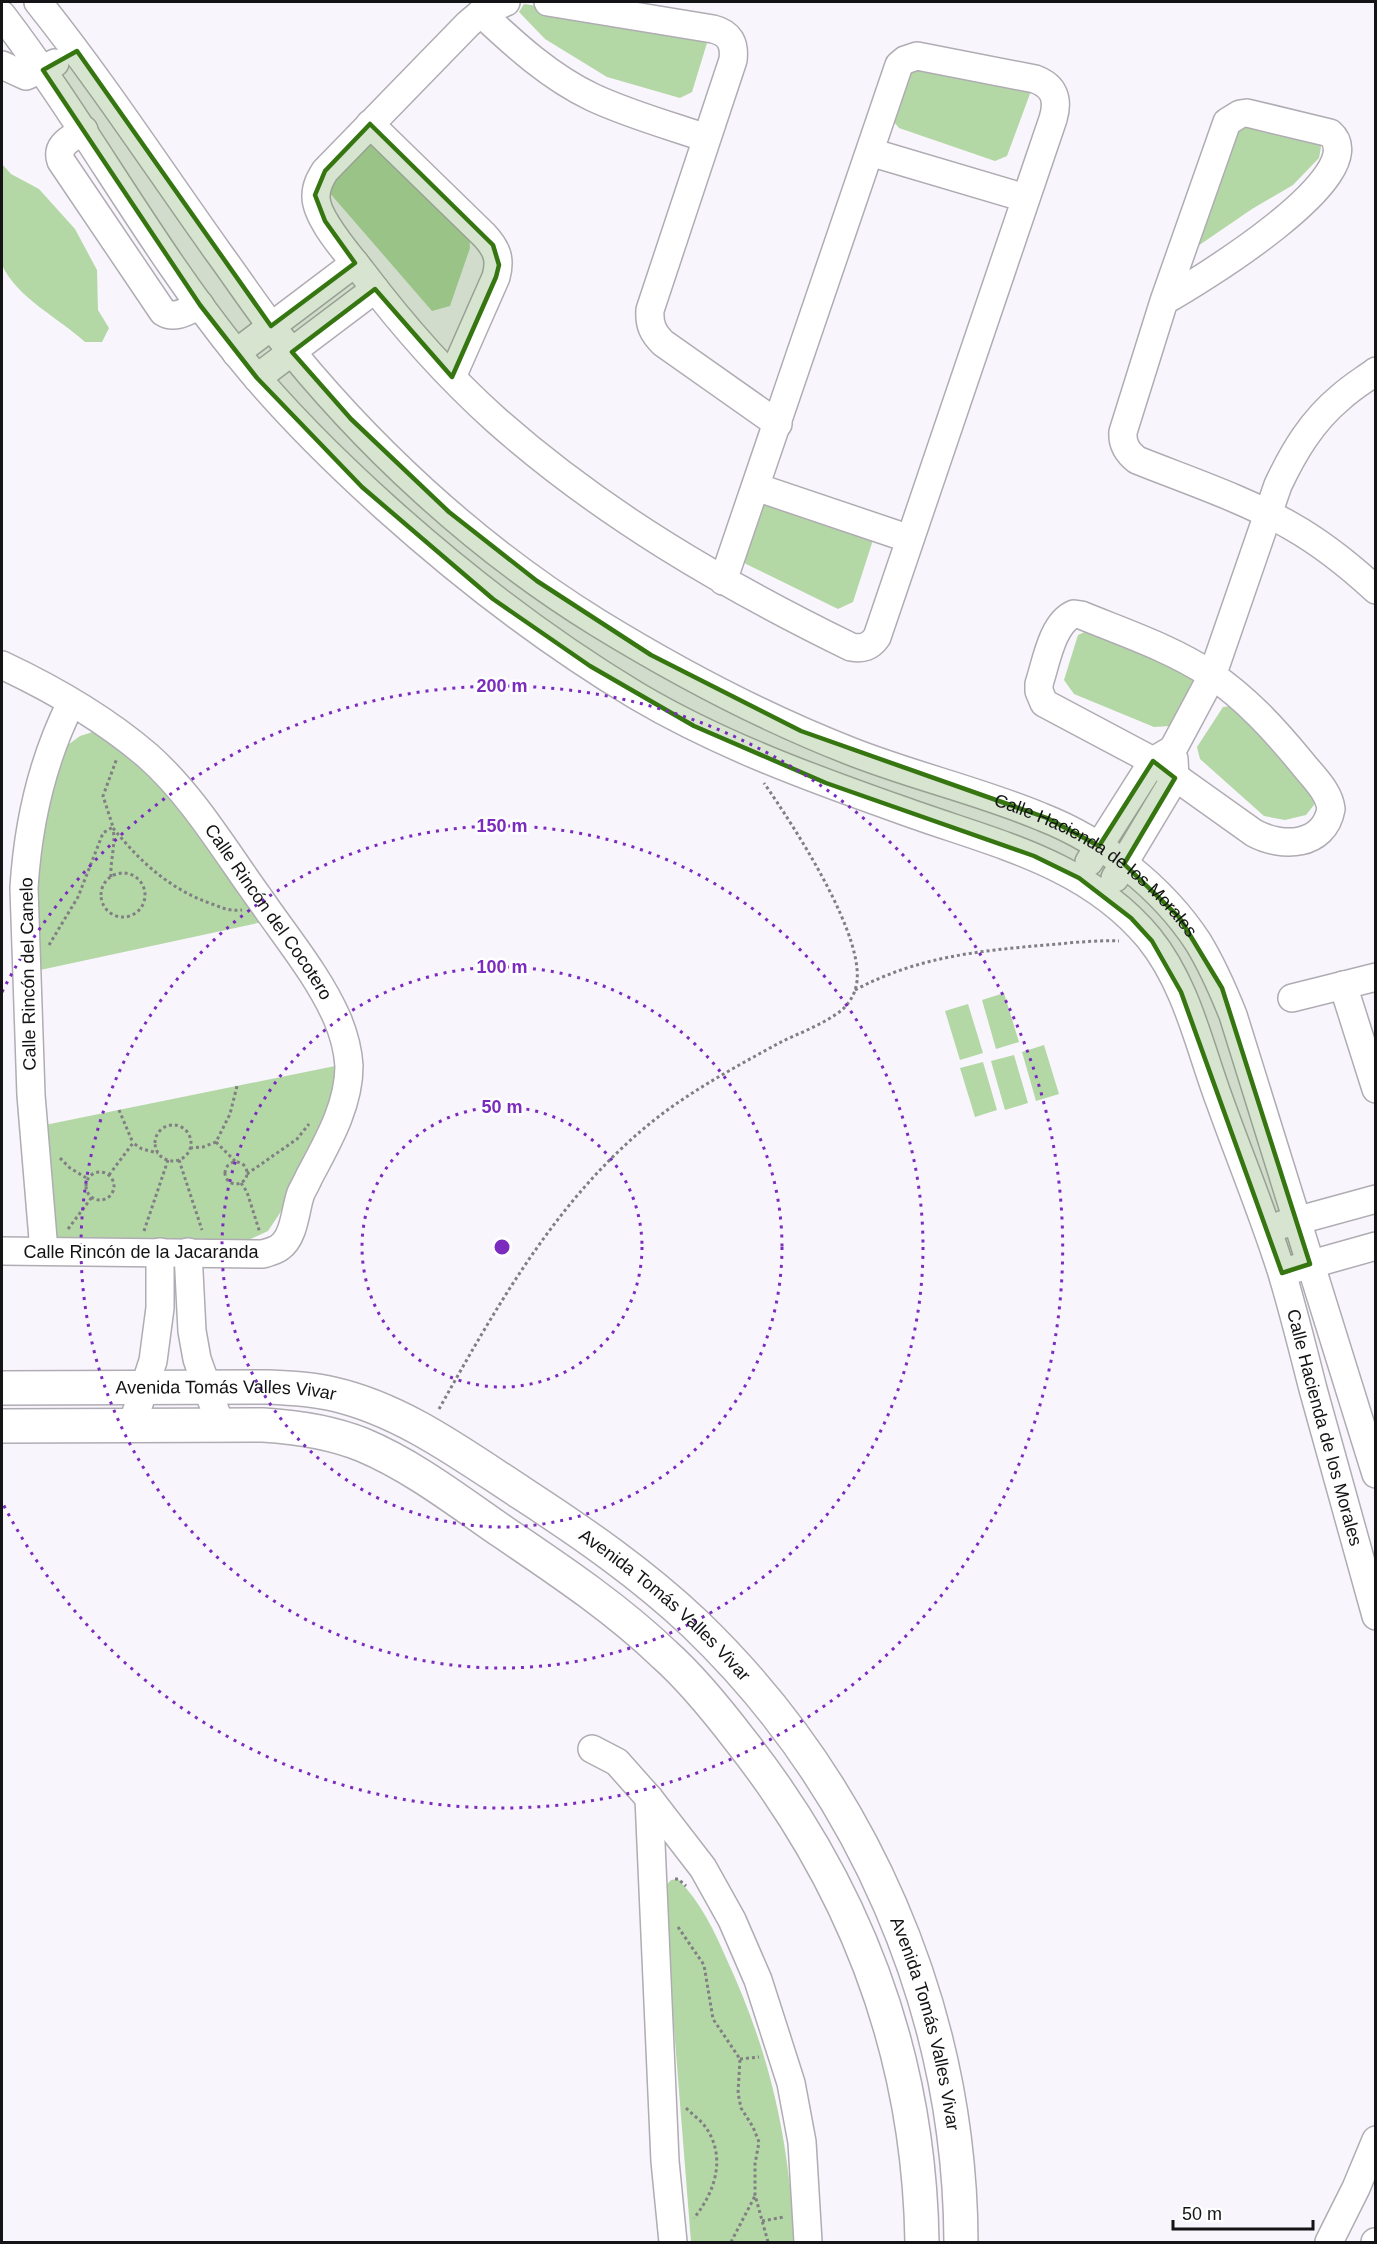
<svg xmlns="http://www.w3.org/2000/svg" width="1377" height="2244" viewBox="0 0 1377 2244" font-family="Arial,sans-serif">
<rect width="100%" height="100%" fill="#f9f5fc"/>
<!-- green -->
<path fill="#b3d8a5" d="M524,4L699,31L707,43L692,92L680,98L607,77L545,39L519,12Z
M917,62L1031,91L1007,156L995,161L899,128L889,116L906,71Z
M1239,122L1316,135L1321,147L1319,158L1293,185L1252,209L1195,248Z
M362,143H375L469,233L470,248L450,306L432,311L328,191L330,176Z
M2,164L11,174L39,189L75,229L97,270L98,310L109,328L102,342H85C59,318 17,298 2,265Z
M767,495L873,540L853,602L838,609L746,564L737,553Z
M1091,629L1189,671L1195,687L1171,726L1154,727L1074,694L1064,680L1078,635Z
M1239,705L1313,790L1314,805L1306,815L1285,820L1264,816L1200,759L1197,747L1223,707Z
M99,730L155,769L267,921L31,972L39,828L61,750L80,736Z
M1004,993L1019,1042L996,1049L982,1000Z
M968,1004L983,1053L960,1060L945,1011Z
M1044,1045L1059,1094L1036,1101L1022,1052Z
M1014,1055L1028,1103L1005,1110L991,1061Z
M983,1062L997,1110L975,1117L960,1068Z
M340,1065L335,1097L280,1213L268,1231L242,1243H58L48,1226L40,1126Z
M678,1879C701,1903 714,1930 727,1960C760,2031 780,2101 789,2179C792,2200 795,2221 795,2242H691L663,1889L671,1880Z"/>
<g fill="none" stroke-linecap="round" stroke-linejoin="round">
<!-- minor casing -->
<g stroke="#b0acb3" stroke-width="30">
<g id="minor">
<path id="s1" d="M38,2C102,82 158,168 218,252C237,278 255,305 275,331C364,444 475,547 598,623C678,672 763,717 850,751C913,776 980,791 1042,817C1103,841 1162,887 1198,942C1212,965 1223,990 1233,1015L1376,1474"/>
<path d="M506,2L481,13L468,24L325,171C320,179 316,186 316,196C315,218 349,255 362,272C402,325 447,376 496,420C602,514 724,585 851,647C863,649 870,647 877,637L1053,119C1059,99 1054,86 1035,79L917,56L905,60L899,65L723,581"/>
<path d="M548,2L713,29C730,33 735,44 733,60L650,310C649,325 653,333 663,343L778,424"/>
<path d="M481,13C515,45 550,77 592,97C628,114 668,125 706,138"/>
<path id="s2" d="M2,15C86,125 151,248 238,355C283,411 334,461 386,508C464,578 547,642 637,696C720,745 813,779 904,811C992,843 1086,862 1149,938C1187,985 1199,1046 1220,1102C1240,1158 1263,1213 1281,1270C1293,1309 1303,1350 1313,1389C1334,1465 1355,1541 1376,1616"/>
<path d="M2,65L26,76L55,63"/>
<path d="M370,124L484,235C497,249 501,259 496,277L452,377"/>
<path d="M84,130C73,138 55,144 61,161L163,312C175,320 189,310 200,305"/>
<path d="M870,152L1025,198"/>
<path d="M1164,301C1193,285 1377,174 1330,133L1247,113L1240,114L1227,122L1164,301L1123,432C1122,444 1127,452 1137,460C1187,480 1244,499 1291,526C1321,543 1350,566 1376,590"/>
<path d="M236,353L355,263"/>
<path d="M257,378L375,289"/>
<path d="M756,487L910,539"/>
<path d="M1074,614L1081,615C1125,633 1170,648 1210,674C1246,698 1275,730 1302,763C1313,777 1329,791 1331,809C1324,847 1282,848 1254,833L1153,761L1044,703L1039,691V684C1046,663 1052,623 1074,614Z"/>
<path id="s3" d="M2,665C53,689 105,719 148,756C193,796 225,851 260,899C286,937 318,975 337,1018C343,1032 348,1051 349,1066C349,1106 327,1143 309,1177C307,1182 304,1187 301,1193C295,1209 295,1236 280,1247C275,1251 269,1252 263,1254L2,1251"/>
<path d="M1089,862L1153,761L1173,749L1212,676L1278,485C1294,451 1312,421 1341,397C1352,387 1364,380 1376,371"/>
<path d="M1115,878L1175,778L1174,759"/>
<path d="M1343,985L1376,1089"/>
<path d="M1292,998L1376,977"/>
<path d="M1281,1225L1376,1199"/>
<path d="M44,1251L31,1095L24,888C28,823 42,761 71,703"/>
<path d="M188,1252L192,1331L197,1359L220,1424"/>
<path d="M1294,1269L1376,1246"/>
<path d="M132,1425L153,1361L160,1308V1252"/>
<path d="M592,1749L617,1762L649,1798L703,1868L732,1920L758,1980L791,2083L802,2142L808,2242"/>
<path d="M649,1798L665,2161L673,2242"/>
<path d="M1329,2242L1356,2188L1376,2140"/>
<path d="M1375,2242H1376"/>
</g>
</g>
<!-- major casing -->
<g stroke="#b0acb3" stroke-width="36">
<g id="major">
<path id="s4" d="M2,1388L268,1387C290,1388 312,1389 333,1394C403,1410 463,1455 523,1494C583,1533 642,1574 694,1623C863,1785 960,2009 961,2242"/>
<path d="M2,1426L263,1425C297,1427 331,1432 363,1445C413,1466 458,1501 503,1532C559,1570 616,1608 665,1655C693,1680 717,1710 740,1740C856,1887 919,2055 922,2242"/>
</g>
</g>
<!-- path -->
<path stroke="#817f83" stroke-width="3" stroke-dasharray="3 3" stroke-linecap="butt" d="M113,828C141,863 172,891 215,905C224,909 231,911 242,910
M101 895a22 22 0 1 1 44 0a22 22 0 1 1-44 0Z
M111,877C110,860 116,845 113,829
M49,945L78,897L103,833L113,827L103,796L117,758
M855,990C917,957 977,951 1046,945C1070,943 1095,940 1119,941
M119,1110L133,1143
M155 1143a18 18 0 1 1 36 0a18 18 0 1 1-36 0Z
M216,1142L236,1162
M190,1148L203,1147L216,1142L230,1114L237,1086
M60,1158L70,1168L88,1179
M179,1160L202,1230
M225 1173a11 11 0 1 1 22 0a11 11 0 1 1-22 0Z
M86 1186a14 14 0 1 1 28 0a14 14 0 1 1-28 0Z
M247,1174L297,1139L309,1124
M109,1175L133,1143L142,1149L158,1153
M241,1183L247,1192L260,1233
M68,1229L92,1197
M144,1231L168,1160
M439,1409C499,1302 562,1190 662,1114C698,1087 739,1065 779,1043C799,1033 825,1024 843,1009C848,1004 853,997 855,990C872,944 791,822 764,783
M675,1879H678L686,1886
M678,1927L704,1965L713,2019L740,2059L738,2093L741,2108L753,2127L759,2142L755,2164V2195L768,2242
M740,2059L759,2057
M686,2108C692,2114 699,2119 704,2125C727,2155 716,2191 694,2218
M762,2221L784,2217
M731,2242L755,2196"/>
<!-- minor -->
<use href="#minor" stroke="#fff" stroke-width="27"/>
<!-- major -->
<use href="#major" stroke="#fff" stroke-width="33"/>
</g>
<!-- marked area -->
<path fill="#367611" fill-opacity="0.2" stroke="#367611" stroke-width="4.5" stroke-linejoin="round" d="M77,51L271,326L355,263L325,221L315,195L325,171L370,124L493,245L499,265L496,277L452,377L375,289L292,352L351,419L449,512L537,581L651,655L801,731L1047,818L1099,846L1153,761L1175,778L1124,864L1179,917L1222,988L1310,1264L1282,1273L1181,992L1152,941L1131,918L1079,878L1034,856L826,783L694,726L590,666L493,599L362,487L257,378L200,305L43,70Z"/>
<!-- distance rings -->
<g fill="none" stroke="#7b2cbf" stroke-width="3" stroke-dasharray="3 6">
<circle cx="502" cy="1247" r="140"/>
<circle cx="502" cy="1247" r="280"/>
<circle cx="502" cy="1247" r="421"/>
<path d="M2 992A561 561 0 1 1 2 1502"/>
</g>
<g text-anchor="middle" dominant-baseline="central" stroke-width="5" stroke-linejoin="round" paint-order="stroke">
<!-- street labels -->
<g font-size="18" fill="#141315" stroke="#fff">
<text stroke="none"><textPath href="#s1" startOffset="1401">Calle Hacienda de los Morales</textPath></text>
<text stroke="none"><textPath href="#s3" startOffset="370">Calle Rincón del Cocotero</textPath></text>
<text transform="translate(28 974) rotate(-91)">Calle Rincón del Canelo</text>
<text x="141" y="1252">Calle Rincón de la Jacaranda</text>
<text stroke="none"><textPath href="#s4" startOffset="224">Avenida Tomás Valles Vivar</textPath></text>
<text stroke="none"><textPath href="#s2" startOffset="2034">Calle Hacienda de los Morales</textPath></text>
<text stroke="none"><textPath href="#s4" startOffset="728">Avenida Tomás Valles Vivar</textPath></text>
<text stroke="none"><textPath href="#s4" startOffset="1232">Avenida Tomás Valles Vivar</textPath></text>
</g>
</g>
<circle cx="502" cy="1247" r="9" fill="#7b2cbf" stroke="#fff" stroke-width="3"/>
<g font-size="18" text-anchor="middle" font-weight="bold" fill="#7b2cbf" stroke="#fff" stroke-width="5" stroke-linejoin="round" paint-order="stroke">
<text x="502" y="692">200 m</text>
<text x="502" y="832">150 m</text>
<text x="502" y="973">100 m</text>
<text x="502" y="1113">50 m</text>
</g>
<!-- border -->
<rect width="1377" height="2244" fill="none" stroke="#141315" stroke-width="6"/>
<!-- scale -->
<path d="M1173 2220v9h140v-9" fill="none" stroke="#141315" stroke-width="3"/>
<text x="1182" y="2220" font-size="18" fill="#141315" stroke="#ffffff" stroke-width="4.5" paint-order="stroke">50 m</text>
</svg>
